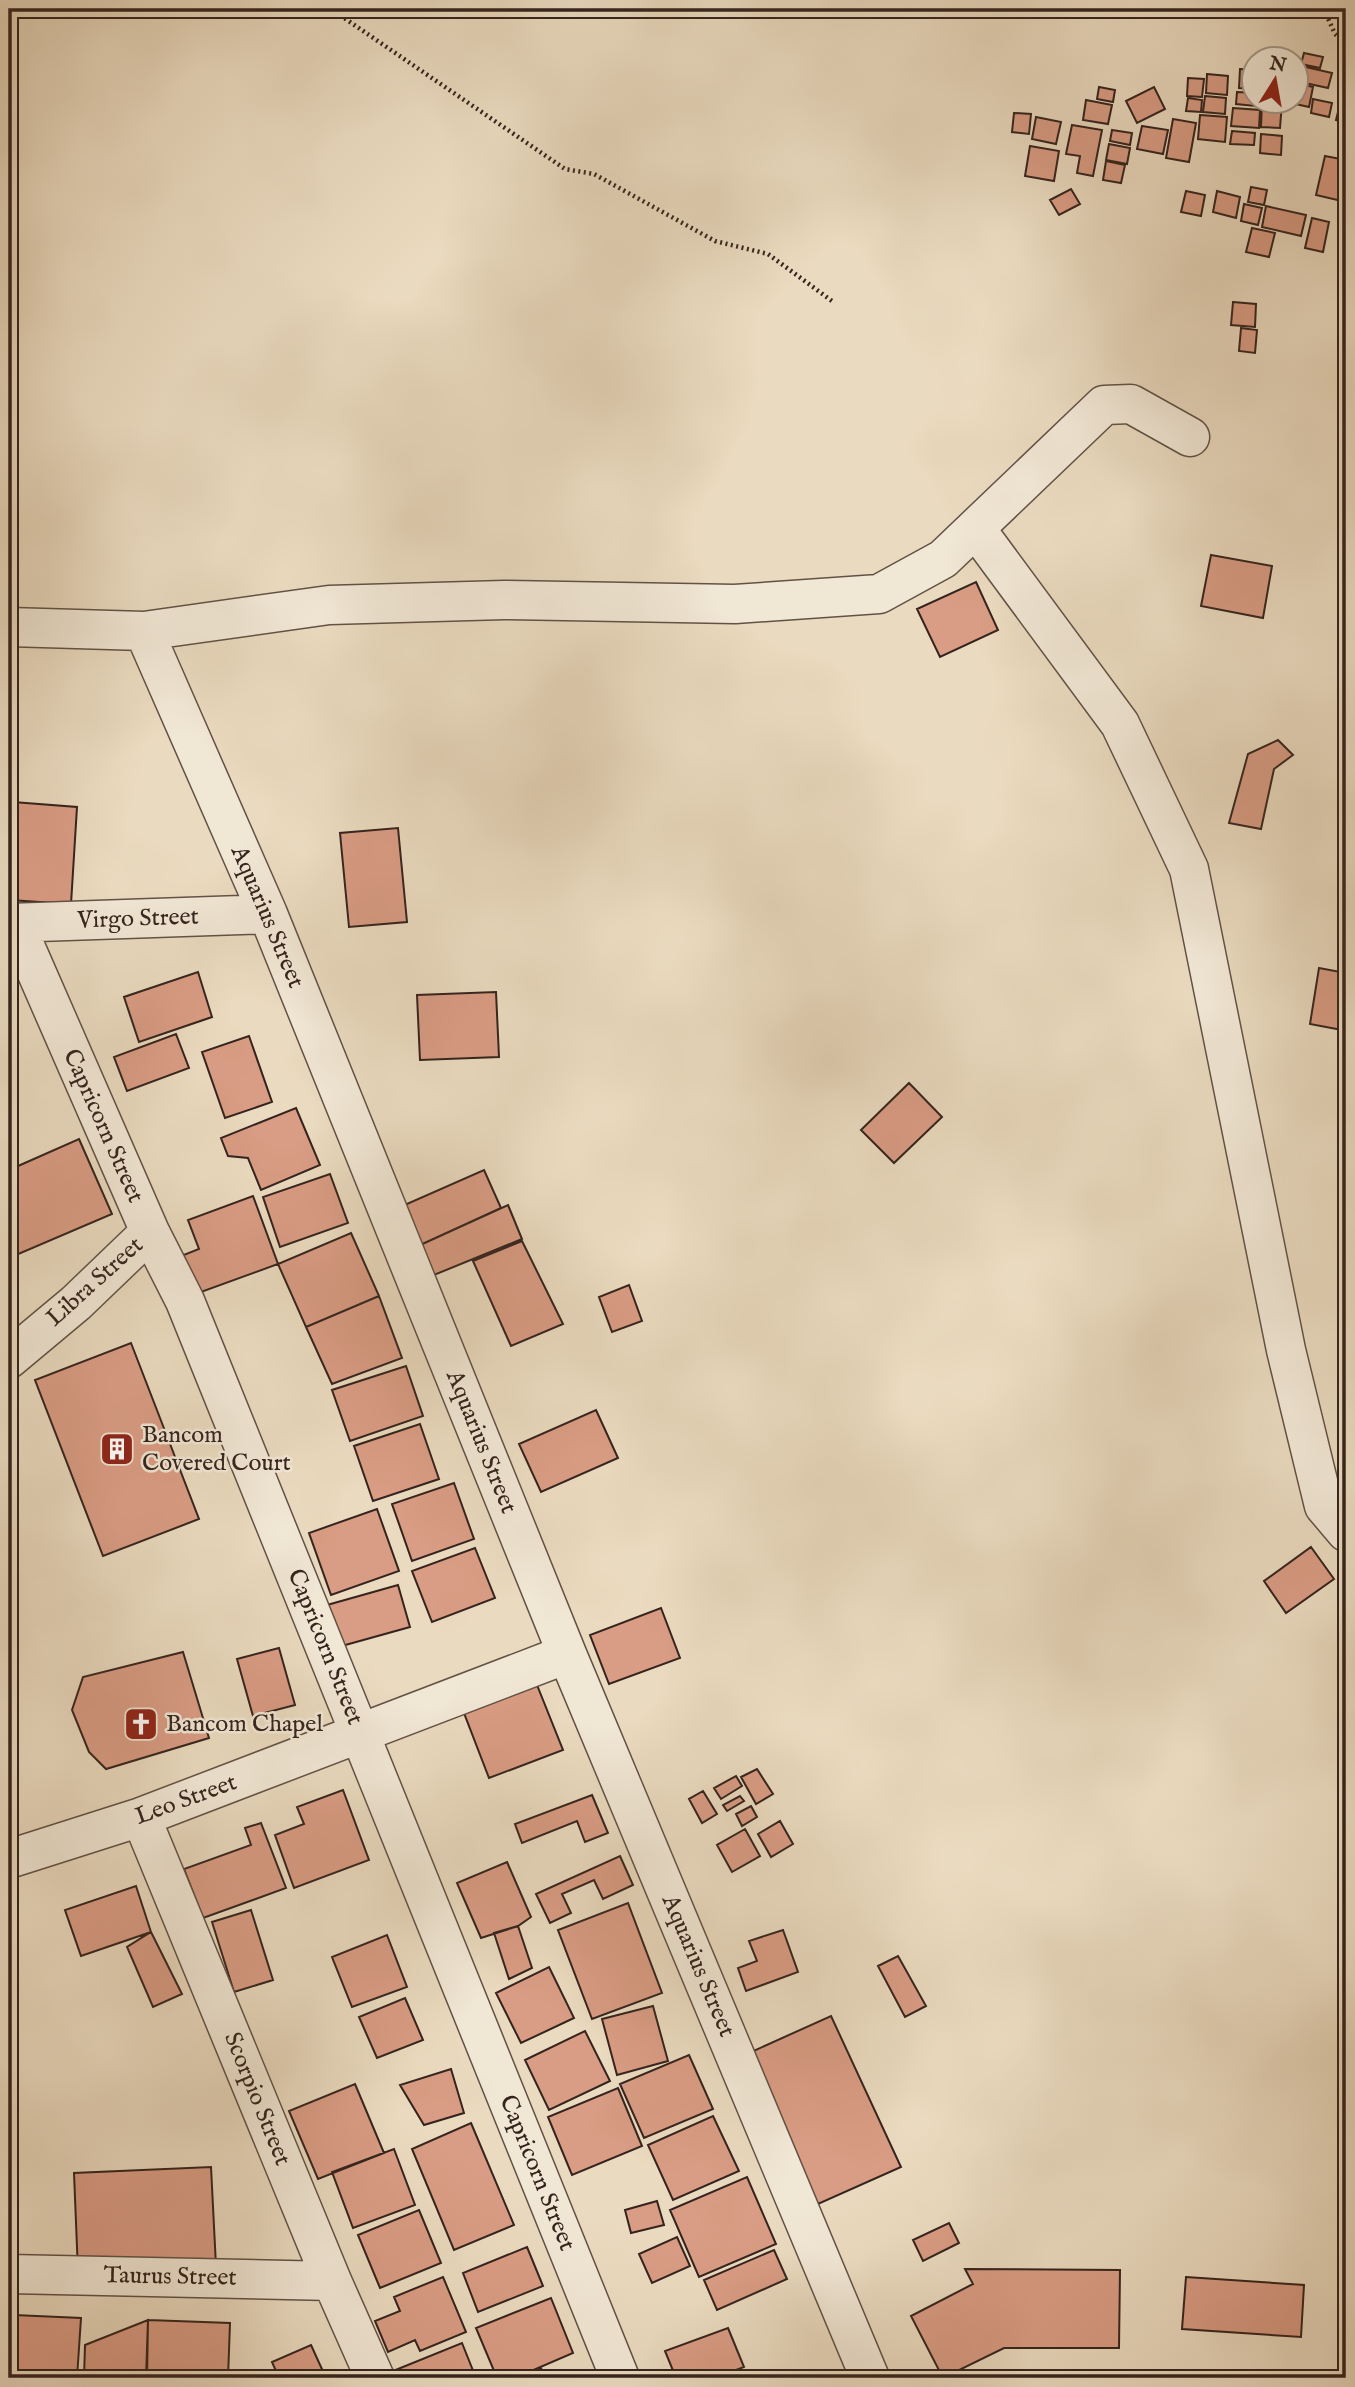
<svg xmlns="http://www.w3.org/2000/svg" width="1355" height="2387" viewBox="0 0 1355 2387" font-family="'IM FELL English',serif">
<rect width="100%" height="100%" fill="#eadabf"/>
<filter id="stains"><feTurbulence type="fractalNoise" baseFrequency=".00286" numOctaves="4"/><feColorMatrix values="0 0 0 0 .2 0 0 0 0 .09 0 0 0 0 .02 0 0 0 .5 -.17"/></filter>
<radialGradient id="worn" r=".72"><stop offset=".6" stop-color="#630" stop-opacity="0"/><stop offset="1" stop-color="#630" stop-opacity=".3"/></radialGradient>
<!-- building -->
<path fill="#d99c84" stroke="#35241e" stroke-width="2" d="M1304,53L1323,57L1320,68L1301,64Z
M1297,65L1332,73L1328,88L1296,81Z
M1240,69L1254,70V89L1239,88Z
M1207,74L1228,76L1227,95L1206,93Z
M1188,78L1204,79L1202,97L1187,96Z
M1296,83L1313,87L1309,107L1291,103L1296,102Z
M1099,87L1115,90L1113,102L1097,99Z
M1154,87L1165,109L1137,123L1126,101Z
M1237,92L1254,93L1255,106L1236,104Z
M1205,96L1226,98L1225,114L1203,112Z
M1188,98L1202,100L1201,112L1186,111Z
M1313,99L1332,103L1329,117L1311,113Z
M1086,100L1112,105L1108,124L1083,120Z
M1262,102H1282L1280,128L1261,127Z
M1233,108L1260,110L1259,128L1231,126Z
M1339,108L1346,109V123L1336,120Z
M1014,113L1031,114L1029,134L1012,132Z
M1200,115L1227,117L1225,142L1198,139Z
M1036,117L1061,122L1056,144L1032,139Z
M1173,119L1196,123L1189,162L1166,158Z
M1072,125L1102,130L1093,176L1077,173L1080,156L1066,154Z
M1142,126L1168,130L1163,154L1137,149Z
M1112,130L1132,133L1130,145L1110,141Z
M1232,131L1255,133L1254,145L1230,144Z
M1261,134L1282,136L1281,155L1260,153Z
M1109,144L1130,148L1127,164L1106,160Z
M1030,146L1059,151L1054,181L1025,176Z
M1325,156L1346,160V202L1316,195Z
M1106,161L1125,165L1121,183L1103,180Z
M1251,187L1267,190L1264,205L1248,202Z
M1071,189L1080,204L1059,215L1050,200Z
M1186,191L1205,195L1201,216L1181,212Z
M1217,191L1240,197L1236,218L1213,212Z
M1244,204L1262,208L1258,225L1241,221Z
M1266,206L1306,215L1301,236L1262,227Z
M1312,218L1329,222L1323,252L1305,248Z
M1252,228L1275,233L1269,257L1246,252Z
M1233,302L1256,304L1255,327L1231,325Z
M1241,328L1257,330L1255,353L1239,351Z
M1211,555L1272,566L1263,618L1201,606Z
M976,582L998,630L940,657L917,609Z
M1278,740L1293,755L1274,769L1261,829L1229,823L1248,754Z
M13,802L77,807L71,904L9,900Z
M398,828L407,922L349,927L340,833Z
M1319,968L1346,973L1342,1030L1310,1024Z
M198,972L212,1017L139,1042L124,997Z
M496,992L499,1057L420,1060L417,995Z
M176,1034L189,1068L127,1091L114,1057Z
M249,1036L272,1102L225,1118L202,1052Z
M909,1083L942,1117L894,1163L861,1130Z
M296,1108L320,1165L261,1190L248,1158L228,1156L221,1138Z
M79,1139L112,1214L9,1258V1170Z
M484,1170L501,1208L418,1246L400,1207Z
M330,1174L348,1223L280,1247L263,1197Z
M253,1196L278,1264L190,1296L176,1258L199,1249L188,1220Z
M508,1205L522,1239L429,1277L418,1246Z
M351,1233L379,1296L306,1327L278,1264Z
M522,1241L563,1324L511,1346L473,1261Z
M629,1285L642,1321L612,1332L599,1297Z
M379,1296L402,1358L332,1384L306,1327Z
M131,1343L199,1519L103,1556L35,1380Z
M406,1366L423,1416L350,1441L332,1390Z
M596,1410L618,1458L541,1492L519,1444Z
M420,1424L439,1479L373,1501L354,1446Z
M454,1483L474,1539L412,1561L392,1504Z
M377,1509L399,1571L331,1595L309,1533Z
M1311,1547L1334,1579L1286,1613L1264,1581Z
M475,1548L495,1598L432,1622L412,1571Z
M398,1585L410,1627L331,1649L320,1607Z
M661,1608L680,1658L609,1684L590,1635Z
M279,1648L295,1705L253,1716L237,1659Z
M183,1652L209,1738L106,1769L89,1752L72,1710L83,1677Z
M537,1685L563,1750L489,1778L464,1713Z
M757,1769L773,1794L756,1804L741,1777Z
M736,1776L742,1786L721,1799L714,1788Z
M343,1790L369,1860L294,1888L275,1835L304,1824L297,1807Z
M703,1791L717,1814L702,1823L689,1799Z
M592,1795L608,1833L585,1842L577,1821L522,1843L515,1824Z
M740,1796L744,1801L727,1811L723,1805Z
M751,1806L757,1817L742,1826L736,1814Z
M780,1821L793,1844L771,1857L758,1834Z
M261,1823L286,1888L203,1918L184,1869L251,1845L245,1828Z
M745,1829L760,1856L732,1872L717,1845Z
M620,1856L633,1885L603,1899L594,1880L562,1894L571,1913L550,1923L536,1894Z
M507,1862L531,1917L518,1926L481,1938L457,1883Z
M136,1886L151,1932L81,1956L65,1910Z
M628,1903L662,1993L592,2019L558,1930Z
M251,1910L273,1980L234,1992L212,1922Z
M518,1926L532,1968L509,1979L494,1933Z
M783,1930L798,1972L746,1991L738,1968L757,1961L749,1941Z
M151,1932L182,1994L153,2007L127,1947Z
M387,1935L407,1987L352,2007L332,1957Z
M898,1956L926,2006L905,2017L878,1966Z
M549,1967L574,2018L521,2043L496,1993Z
M405,1998L423,2040L377,2058L359,2017Z
M653,2006L668,2061L617,2075L602,2019Z
M831,2016L901,2167L818,2204L749,2053Z
M585,2031L610,2081L549,2110L525,2060Z
M689,2055L713,2109L644,2138L620,2084Z
M451,2069L464,2113L424,2125L400,2085Z
M355,2084L384,2153L318,2179L289,2111Z
M618,2088L642,2146L572,2175L548,2117Z
M713,2116L739,2171L673,2200L648,2145Z
M471,2123L514,2225L454,2250L412,2149Z
M394,2149L415,2205L353,2228L332,2172Z
M211,2167L216,2266L78,2272L74,2173Z
M747,2177L776,2244L699,2277L670,2210Z
M9,2191L12,2258H9Z
M657,2201L664,2225L631,2233L625,2210Z
M419,2210L441,2263L380,2288L358,2235Z
M949,2223L959,2243L923,2261L913,2240Z
M677,2237L690,2266L652,2283L639,2254Z
M527,2247L543,2286L478,2312L463,2273Z
M774,2250L787,2279L717,2310L704,2280Z
M965,2269L1120,2270L1119,2348H1004L943,2378L911,2316L973,2284Z
M443,2277L466,2332L420,2351L415,2340L388,2352L375,2321L400,2311L394,2297Z
M1186,2277L1304,2285L1301,2337L1182,2329Z
M551,2298L573,2353L515,2378H497L476,2328Z
M14,2315L81,2318L77,2378H10Z
M148,2320L230,2323L228,2378H147Z
M148,2320L146,2378H84L85,2345Z
M728,2328L744,2367L715,2378H676L665,2351Z
M462,2343L476,2378H391L388,2373Z
M311,2345L326,2378H279L272,2362Z
M541,2368L545,2378H515Z"/>
<g fill="none" stroke-linecap="round" stroke-linejoin="round">
<!-- minor casing -->
<g stroke="#625246" stroke-width="41">
<path id="minor" d="M976,529L1120,724L1189,869L1286,1350L1324,1506L1346,1532
M9,627L144,631L268,914L567,1654L870,2378
M144,631L329,605L504,600L735,604L879,594L943,559L1104,405L1131,404L1190,437
M9,923L268,914
M15,923L150,1232L185,1301L620,2378
M9,1359L76,1303L150,1232
M141,1817L332,2281L375,2378
M9,1859L141,1817L567,1654
M9,2274L332,2281"/>
</g>
<!-- path -->
<path stroke="#35241e" stroke-width="4.5" stroke-dasharray="2 3.5" stroke-linecap="butt" d="M331,9L565,169L594,174L715,241L768,254L832,301
M1326,14L1335,34L1346,45"/>
<!-- minor -->
<use href="#minor" stroke="#f1e7d5" stroke-width="38"/>
</g>
<!-- icons -->
<defs>
<g id="building-square" transform="scale(1.75)"><rect x="-9" y="-9" width="18" height="18" rx="4" fill="#8f2418" stroke="#f1e7d5"/><path d="M-4-6H4V6H1V3H-1V6H-4ZM-2.5-4.3h1.7v1.8h-1.7ZM.8-4.3h1.7v1.8H.8ZM-2.5-1h1.7V.8h-1.7ZM.8-1h1.7V.8H.8Z" fill="#fff"/></g>
<g id="church-square" transform="scale(1.75)"><rect x="-9" y="-9" width="18" height="18" rx="4" fill="#8f2418" stroke="#f1e7d5"/><path d="M-1.2-6h2.4v3.5h3.3v2.4h-3.3V6h-2.4V-.1h-3.3v-2.4h3.3Z" fill="#fff"/></g>
</defs>
<g fill-rule="evenodd">
<use href="#building-square" x="117" y="1449"/>
<use href="#church-square" x="141" y="1724"/>
</g>
<g text-anchor="middle" dominant-baseline="central" stroke-width="5" stroke-linejoin="round" paint-order="stroke">
<!-- street labels -->
<g font-size="24" fill="#35241e" stroke="#f1e7d5">
<text transform="translate(267 917) rotate(67)">Aquarius Street</text>
<text transform="translate(138 919) rotate(-2)">Virgo Street</text>
<text transform="translate(103 1126) rotate(66)">Capricorn Street</text>
<text transform="translate(95 1282) rotate(-42)">Libra Street</text>
<text transform="translate(481 1442) rotate(68)">Aquarius Street</text>
<text transform="translate(325 1647) rotate(68)">Capricorn Street</text>
<text transform="translate(186 1800) rotate(-20)">Leo Street</text>
<text transform="translate(698 1966) rotate(67)">Aquarius Street</text>
<text transform="translate(257 2099) rotate(68)">Scorpio Street</text>
<text transform="translate(537 2173) rotate(68)">Capricorn Street</text>
<text transform="translate(170 2277) rotate(1)">Taurus Street</text>
</g>
<!-- poi labels -->
<g font-size="24" fill="#35241e" stroke="#f1e7d5" text-anchor="start">
<text x="142" y="1435">Bancom<tspan x="142" dy="28">Covered Court</tspan></text>
<text x="166" y="1724">Bancom Chapel</text>
</g>
</g>
<!-- margin -->
<rect width="1355" height="2387" fill="none" stroke="#eadabf" stroke-width="35"/>
<rect x="10" y="10" width="1334" height="2366" fill="none" stroke="#35241e" stroke-width="3.5"/>
<rect x="18" y="18" width="1320" height="2352" fill="none" stroke="#35241e" stroke-width="2"/>
<!-- north arrow -->
<g transform="translate(1275 80) rotate(11)"><circle r="33" fill="#f1e7d5" stroke="#a6998c" stroke-width="2"/>
<path d="M0-5L12 26L0 18L-12 26Z" fill="#8f2418"/>
<text y="-10" font-size="19" font-weight="bold" text-anchor="middle" fill="#35241e">N</text>
</g>
<rect width="100%" height="100%" filter="url(#stains)"/>
<rect width="100%" height="100%" fill="url(#worn)"/>
</svg>
